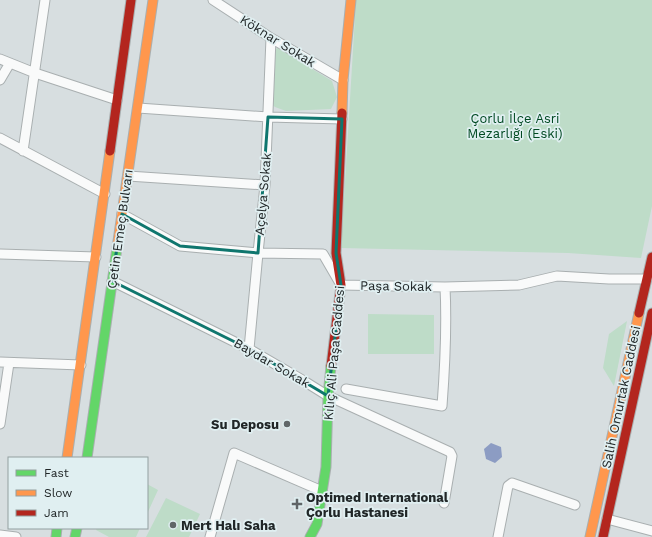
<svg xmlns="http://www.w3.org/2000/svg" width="652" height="537" viewBox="0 0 652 537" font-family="'Work Sans',sans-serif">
<rect width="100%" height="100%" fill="#d7dee0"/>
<!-- green -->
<path fill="#bedcc8" d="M356,0H652V206L641,258L568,253L341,248Z
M277,48H278L332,81L337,97L331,109L286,111L275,107L270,103L272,54Z
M368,314L434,315V354H368Z
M627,321L614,386L603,368L609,334Z
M147,484L158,490L147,514Z
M166,498L200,514L189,537H146Z
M97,528H140L136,537H109L96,530Z"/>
<!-- water -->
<path fill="#8c9cc3" d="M491,443L501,447L502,457L495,463L486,459L484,449Z"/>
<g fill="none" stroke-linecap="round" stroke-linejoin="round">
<!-- street casing -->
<g stroke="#a9afb0" stroke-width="11">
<path id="street" d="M213,0L271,38L343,80
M0,59L35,73L117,100
M0,80L10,63
M138,108L268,117L342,119
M0,138L105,194
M23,151L45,0
M128,176L265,185
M122,214L180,246L258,253L323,254L341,285L445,287L519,285L557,276L609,279H647
M0,254L96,257
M112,281L249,349L304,381L328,396L450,452L452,456L444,503
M249,349L258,253L265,185L271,38
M0,362L81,365
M346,389L442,406C445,366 447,326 445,287
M0,424L9,363
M607,519L652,531
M0,535L16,537
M210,537L234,453L322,491
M498,537L508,486L512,483L575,505"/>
</g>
<!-- fast casing -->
<g stroke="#a9afb0" stroke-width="11">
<path id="fast" d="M87,458L117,248
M56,537L57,528
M75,537L77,528
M310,537L317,524L326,467L328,396L331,366"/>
</g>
<!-- slow casing -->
<g stroke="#a9afb0" stroke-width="11">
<path id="slow" d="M342,113L343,80L351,0
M117,248L153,0
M67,458L110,151
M590,537L639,313"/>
</g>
<!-- jam casing -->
<g stroke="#a9afb0" stroke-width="11">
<path id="jam" d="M110,151L131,0
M639,313L652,257
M331,366L341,285L336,253L342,113
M603,537L652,313"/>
</g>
<!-- street -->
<use href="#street" stroke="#f9fafa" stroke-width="9"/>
<!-- fast -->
<use href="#fast" stroke="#63d668" stroke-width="9"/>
<!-- slow -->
<use href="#slow" stroke="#ff974d" stroke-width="9"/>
<!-- jam -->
<use href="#jam" stroke="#b3261e" stroke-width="9"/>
</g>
<!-- marked area -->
<path fill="none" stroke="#0f766e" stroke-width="3" stroke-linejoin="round" d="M268,117L342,119L336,253L341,285L328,396L249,349L112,281L122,214L180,246L258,253Z"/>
<!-- markers -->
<g fill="#606668" stroke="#e0eff1" stroke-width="1.5">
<circle cx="287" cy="424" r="4"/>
<path d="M295 498h4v4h4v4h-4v4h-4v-4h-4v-4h4z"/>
<circle cx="173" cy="525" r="4"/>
</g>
<g text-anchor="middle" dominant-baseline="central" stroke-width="3.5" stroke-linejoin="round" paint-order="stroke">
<!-- street labels -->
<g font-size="13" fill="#202627" stroke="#e0eff1">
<text transform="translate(278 41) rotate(32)">Köknar Sokak</text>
<text transform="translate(263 194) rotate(-85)">Açelya Sokak</text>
<text transform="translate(120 229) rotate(-82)">Çetin Emeç Bulvarı</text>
<text transform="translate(396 286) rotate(1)">Paşa Sokak</text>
<text transform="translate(334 353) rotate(-85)">Kılıç Ali Paşa Caddesi</text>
<text transform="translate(272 363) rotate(30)">Baydar Sokak</text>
<text transform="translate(621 397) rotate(-78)">Salih Omurtak Caddesi</text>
</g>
<!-- park labels -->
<g font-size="13" fill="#014922" stroke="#e0eff1">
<text x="515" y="118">Çorlu İlçe Asri<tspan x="515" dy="15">Mezarlığı (Eski)</tspan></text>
</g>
<!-- poi labels -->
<g font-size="13" font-weight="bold" fill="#202627" stroke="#e0eff1" text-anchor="start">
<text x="279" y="424" text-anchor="end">Su Deposu</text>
<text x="306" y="497">Optimed International<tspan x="306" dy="15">Çorlu Hastanesi</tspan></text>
<text x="181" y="525">Mert Halı Saha</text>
</g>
</g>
<!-- legend -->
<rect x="8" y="457" width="140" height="72" fill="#e0eff1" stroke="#939fa0"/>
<rect x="16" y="470" width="20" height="6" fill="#63d668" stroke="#939fa0"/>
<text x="44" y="477" font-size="12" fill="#202627">Fast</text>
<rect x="16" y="490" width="20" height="6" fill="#ff974d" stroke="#939fa0"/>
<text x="44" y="497" font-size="12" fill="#202627">Slow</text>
<rect x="16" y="510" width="20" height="6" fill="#b3261e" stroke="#939fa0"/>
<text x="44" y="517" font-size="12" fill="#202627">Jam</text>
</svg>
